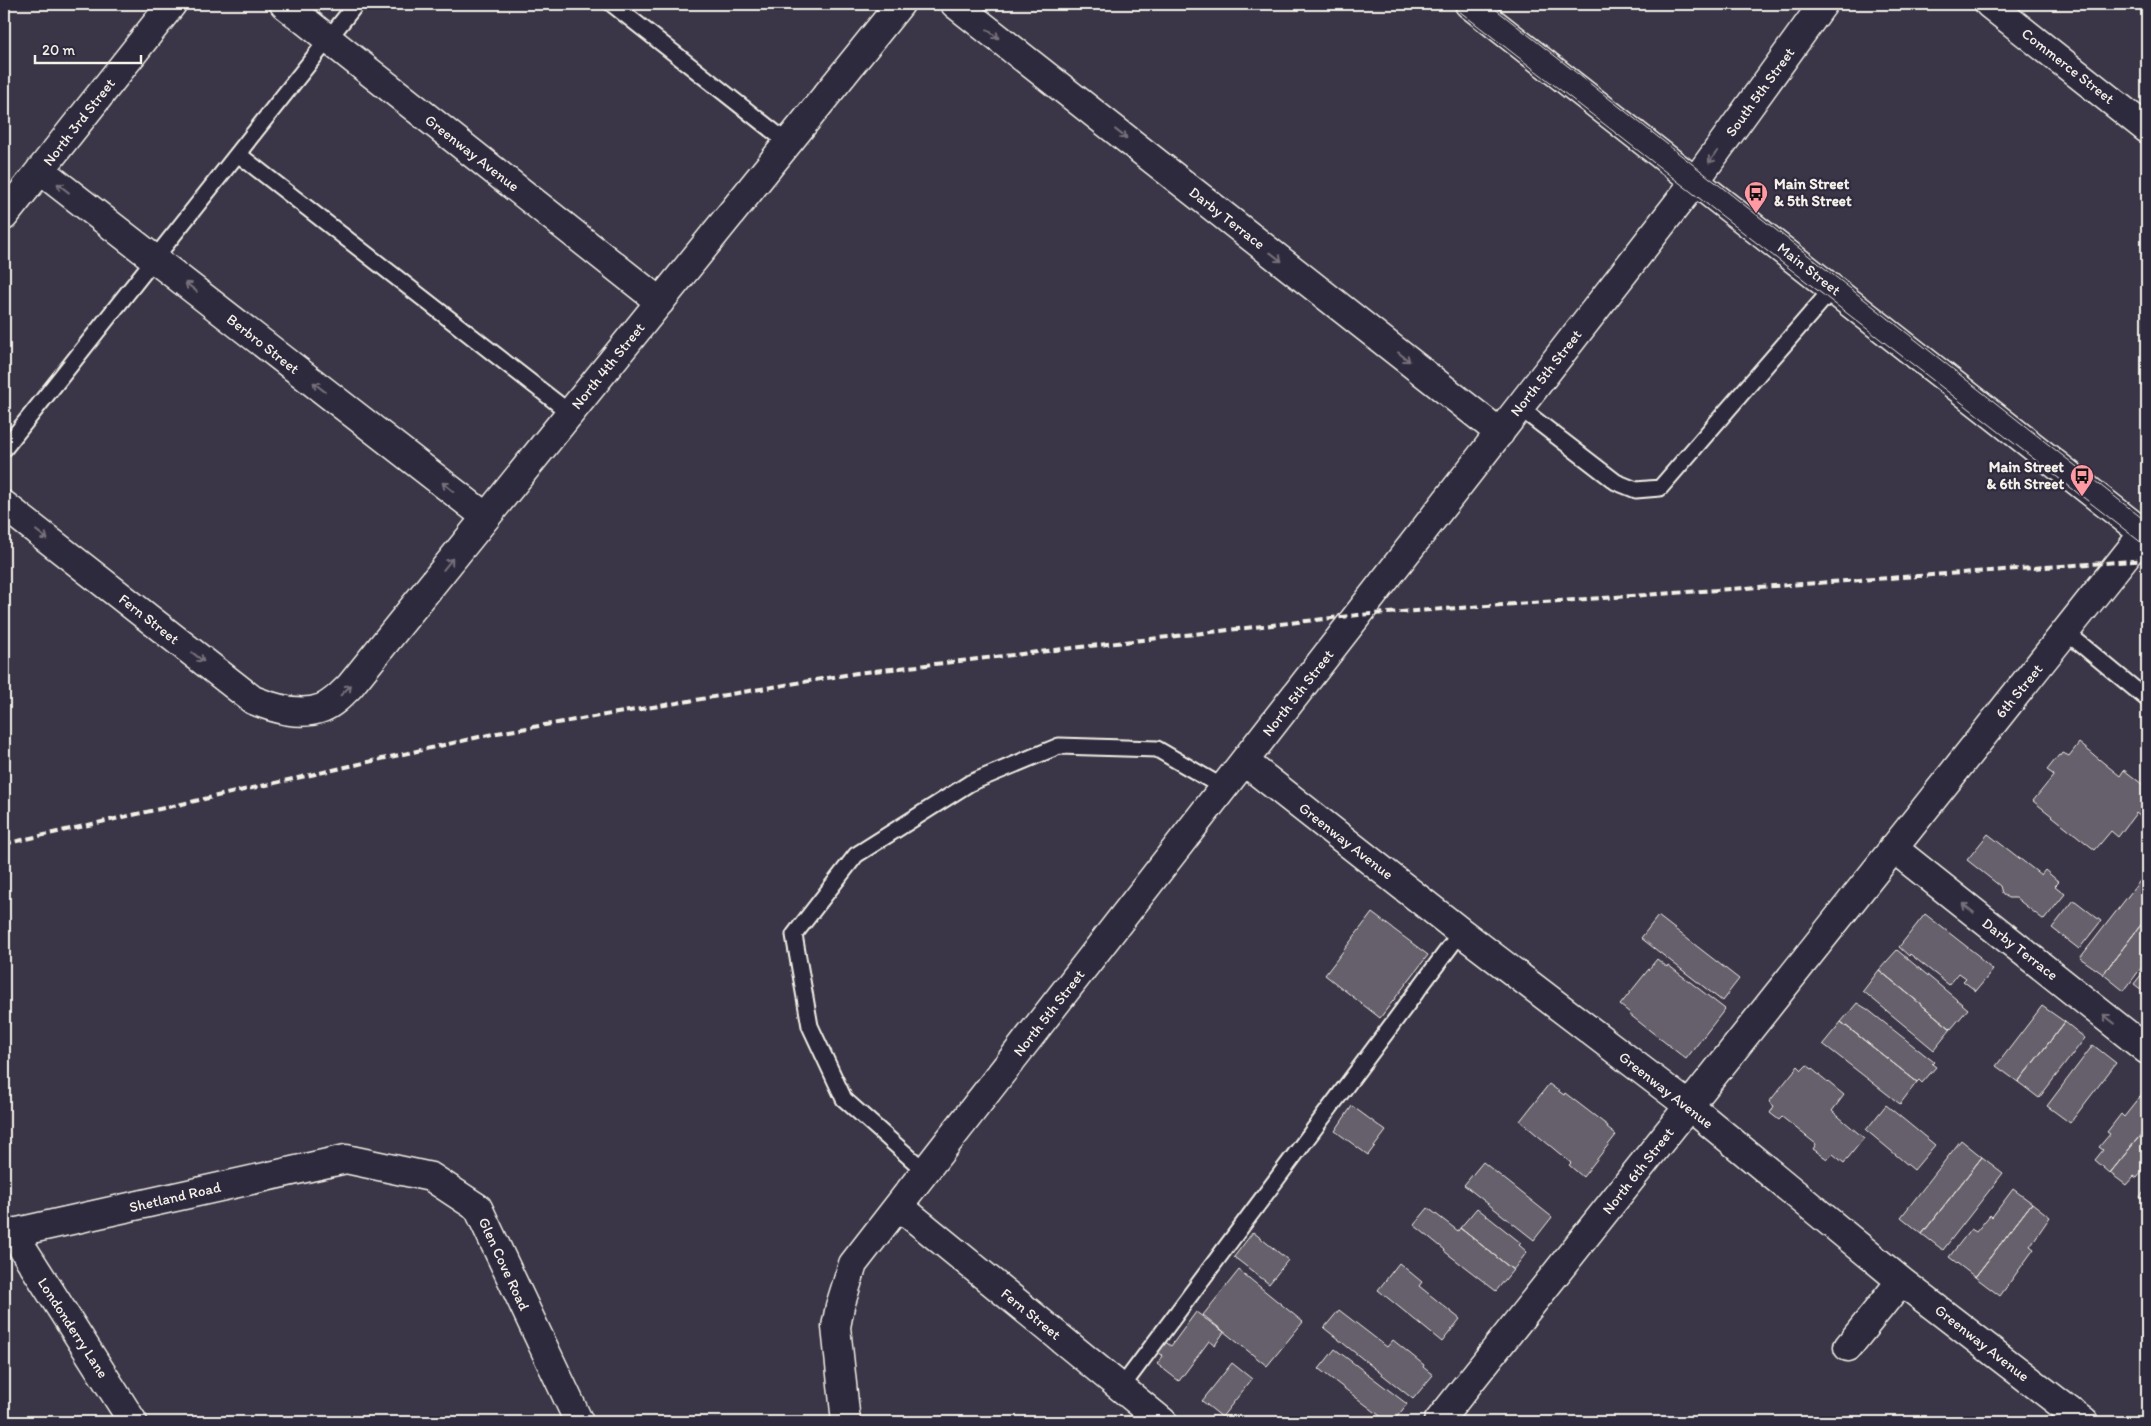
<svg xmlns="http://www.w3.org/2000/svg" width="2151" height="1426" viewBox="0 0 2151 1426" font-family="Itim,sans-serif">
<rect width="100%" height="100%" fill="#3b3647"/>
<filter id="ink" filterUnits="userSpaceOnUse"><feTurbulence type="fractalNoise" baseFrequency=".02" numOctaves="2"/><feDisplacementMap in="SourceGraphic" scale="10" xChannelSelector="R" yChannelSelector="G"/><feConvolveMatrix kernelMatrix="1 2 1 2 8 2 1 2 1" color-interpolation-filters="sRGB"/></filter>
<g filter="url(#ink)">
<!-- building -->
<path fill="#65616c" stroke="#f4f1e8" d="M2079,743L2120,776L2124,770L2147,788L2142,794L2147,798V822L2136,813L2118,837L2111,831L2095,850L2033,801L2054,775L2047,770L2059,755L2061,756L2063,753L2069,756Z
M1988,834L2041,875L2045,870L2059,882L2055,886L2065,894L2044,920L2016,898H2008L2002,893L2000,886L1967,860Z
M2146,873L2147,917L2103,974L2080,958Z
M2074,900L2101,921L2079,949L2052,928Z
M1372,913L1428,955L1380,1018L1325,975Z
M1925,914L1980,957L1979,958L1993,970L1976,991L1963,981L1966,978L1959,973L1949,985L1910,954L1909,956L1899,947Z
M1658,916L1739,979L1722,1001L1641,938Z
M2147,917V960L2124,991L2103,974Z
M1897,950L1968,1009L1951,1029L1879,970Z
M1657,959L1667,967L1668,965L1725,1009L1686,1059L1629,1014L1630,1013L1620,1005Z
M2147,967V994L2134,984Z
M1879,970L1951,1029L1934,1050L1863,991Z
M1857,1003L1867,1009L1934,1062L1932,1064L1936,1067L1922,1083L1919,1080L1917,1082L1841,1022Z
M2042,1006L2065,1022L2018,1082L1996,1066Z
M1841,1022L1917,1082L1900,1104L1823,1044Z
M2065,1022L2085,1038L2039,1098L2018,1082Z
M2093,1045L2116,1063L2070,1123L2047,1106Z
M1807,1065L1844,1095L1832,1111L1864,1138L1844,1163L1833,1154L1827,1159L1813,1149L1816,1144L1782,1117L1779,1120L1770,1113L1774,1106L1769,1102L1798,1066L1802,1070Z
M1549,1084L1564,1095L1565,1093L1608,1126L1607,1128L1616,1135L1583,1177L1569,1165L1571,1163L1520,1121Z
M2147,1088V1127L2110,1173L2095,1160L2103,1150L2099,1147L2110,1134L2107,1132L2121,1114L2124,1117Z
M1886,1105L1935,1145L1914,1170L1866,1130Z
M1352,1106L1386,1131L1368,1155L1335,1131Z
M2147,1127V1165L2137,1178L2134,1176L2126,1185L2110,1173Z
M1961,1140L1982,1157L1922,1234L1901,1217Z
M1982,1157L2003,1173L1943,1250L1922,1234Z
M1483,1162L1552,1217L1534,1240L1464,1185Z
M2147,1188V1203L2140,1197Z
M2013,1189L2032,1203L1975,1277L1949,1257L1971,1229L1976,1232L1990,1215L1992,1217Z
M2032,1203L2050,1217L2030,1246L2034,1249L2000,1296L1975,1277Z
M1428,1208L1458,1231L1460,1228L1513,1270L1496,1291L1444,1251L1445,1250L1414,1225Z
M1477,1208L1521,1243L1519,1245L1527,1252L1513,1270L1460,1228Z
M1253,1232L1288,1260L1269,1284L1234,1257Z
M1399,1263L1422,1282L1419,1286L1460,1319L1442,1342L1378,1290Z
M1239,1270L1303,1322L1267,1366L1203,1315Z
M1339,1310L1387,1347L1393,1340L1424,1365L1423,1367L1433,1375L1413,1399L1324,1328Z
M1196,1312L1224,1332L1215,1345L1209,1341L1179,1381L1157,1364L1163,1356L1157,1351L1164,1341L1171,1346Z
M1335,1349L1407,1404L1393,1422H1388L1319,1369Z
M1232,1363L1252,1379L1222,1417L1202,1401Z"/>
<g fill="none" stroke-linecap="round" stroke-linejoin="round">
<!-- service casing -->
<g stroke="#f4f1e8" stroke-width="19">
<path id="service" d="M612,4L788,143
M238,154L570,413
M1520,408L1616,482L1636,490L1660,488L1833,288
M4,449L356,4
M2066,632L2147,699
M926,1172L844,1099L810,1026L794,935L856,855L970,783L1059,746L1157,749L1224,788
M1121,1388L1461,932"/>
</g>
<!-- minor casing -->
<g stroke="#f4f1e8" stroke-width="31">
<path id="minor" d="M284,4L660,302
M955,4L1500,433
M1989,4L2147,129
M40,170L486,517
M4,216L172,4
M4,505L253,700C273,708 300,717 322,708C333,704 342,694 350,686L900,4
M1245,762L1461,932L1689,1106L1901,1281L2084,1422
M1893,848L2147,1050
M899,1206L1163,1422
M13,1233L133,1422
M4,1235L346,1159L431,1177L478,1208L579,1422
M1848,1347L1901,1281
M846,1422L836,1327L840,1306L853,1264L1696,180L1823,4
M1438,1422L2147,529"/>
</g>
<!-- primary casing -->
<g stroke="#f4f1e8" stroke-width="31">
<path id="primary" d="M1469,4L2147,536"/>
</g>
<!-- service -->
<use href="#service" stroke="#2f2a3d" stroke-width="15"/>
<!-- minor -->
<use href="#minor" stroke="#2f2a3d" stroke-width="28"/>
<!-- primary -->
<use href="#primary" stroke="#2f2a3d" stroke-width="28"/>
<!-- tram -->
<path stroke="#f4f1e8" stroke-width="1" d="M1450,4L2147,547
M1489,4L2147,522"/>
<!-- rail -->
<path stroke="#f4f1e8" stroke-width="4" stroke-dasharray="8 4" stroke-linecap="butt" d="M4,844L497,733L857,673L1358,615L2147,560"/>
</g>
<!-- one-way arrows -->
<defs><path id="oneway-shaft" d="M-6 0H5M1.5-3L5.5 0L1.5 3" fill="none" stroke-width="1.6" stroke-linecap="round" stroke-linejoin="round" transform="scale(1.25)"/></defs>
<g stroke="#747079">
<use href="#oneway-shaft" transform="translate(993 34) rotate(38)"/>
<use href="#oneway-shaft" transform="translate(1121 134) rotate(38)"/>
<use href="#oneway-shaft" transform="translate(1713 157) rotate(126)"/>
<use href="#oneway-shaft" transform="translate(63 188) rotate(-142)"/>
<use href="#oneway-shaft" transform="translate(1276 257) rotate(38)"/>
<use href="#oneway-shaft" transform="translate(191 287) rotate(-142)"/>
<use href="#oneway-shaft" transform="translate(1404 357) rotate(38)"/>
<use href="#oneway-shaft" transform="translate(319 387) rotate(-142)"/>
<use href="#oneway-shaft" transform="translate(448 487) rotate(-142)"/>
<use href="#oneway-shaft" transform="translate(42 535) rotate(38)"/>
<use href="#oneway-shaft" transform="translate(448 564) rotate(-51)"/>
<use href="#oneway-shaft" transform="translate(198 657) rotate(38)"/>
<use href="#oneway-shaft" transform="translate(346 690) rotate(-44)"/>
<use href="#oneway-shaft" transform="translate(1968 908) rotate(-142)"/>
<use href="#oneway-shaft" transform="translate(2109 1019) rotate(-142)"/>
</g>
</g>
<!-- icons -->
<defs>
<g id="bus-pin" transform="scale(1.25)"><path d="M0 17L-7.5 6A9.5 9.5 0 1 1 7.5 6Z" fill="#ff9aa2" stroke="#2f2a3d"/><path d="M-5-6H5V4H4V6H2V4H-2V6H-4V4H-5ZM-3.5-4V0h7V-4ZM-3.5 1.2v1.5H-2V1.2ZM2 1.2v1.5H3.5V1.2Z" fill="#111"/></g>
</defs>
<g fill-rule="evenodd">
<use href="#bus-pin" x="1756" y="193"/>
<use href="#bus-pin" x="2082" y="476"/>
</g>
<g text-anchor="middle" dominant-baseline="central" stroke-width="4.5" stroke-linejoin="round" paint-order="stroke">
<!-- street labels -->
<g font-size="15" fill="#f4f1e8" stroke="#2f2a3d">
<text transform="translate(2068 66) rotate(38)">Commerce Street</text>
<text transform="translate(1760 92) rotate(-54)">South 5th Street</text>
<text transform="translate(79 122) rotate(-52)">North 3rd Street</text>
<text transform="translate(472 153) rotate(38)">Greenway Avenue</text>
<text transform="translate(1227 218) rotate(38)">Darby Terrace</text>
<text transform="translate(1809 269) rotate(38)">Main Street</text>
<text transform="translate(263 344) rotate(38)">Berbro Street</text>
<text transform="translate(608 366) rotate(-51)">North 4th Street</text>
<text transform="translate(1546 373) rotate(-52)">North 5th Street</text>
<text transform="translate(149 619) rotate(38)">Fern Street</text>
<text transform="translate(2019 691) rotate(-51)">6th Street</text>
<text transform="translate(1298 693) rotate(-52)">North 5th Street</text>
<text transform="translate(1346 841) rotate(38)">Greenway Avenue</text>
<text transform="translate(2020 949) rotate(38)">Darby Terrace</text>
<text transform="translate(1049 1013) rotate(-52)">North 5th Street</text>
<text transform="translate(1666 1090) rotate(38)">Greenway Avenue</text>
<text transform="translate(1638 1171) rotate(-52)">North 6th Street</text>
<text transform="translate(175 1197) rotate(-13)">Shetland Road</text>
<text transform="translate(504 1264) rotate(65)">Glen Cove Road</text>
<text transform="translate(1031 1314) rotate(39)">Fern Street</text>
<text transform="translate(73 1328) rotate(57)">Londonderry Lane</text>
<text transform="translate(1982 1343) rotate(38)">Greenway Avenue</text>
</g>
<!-- poi labels -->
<g font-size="15" font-weight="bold" fill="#f4f1e8" stroke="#2f2a3d" text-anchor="start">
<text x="1774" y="184">Main Street<tspan x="1774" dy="17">&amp; 5th Street</tspan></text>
<text x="2064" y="467" text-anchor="end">Main Street<tspan x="2064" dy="17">&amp; 6th Street</tspan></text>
</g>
</g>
<!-- margin -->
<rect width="2151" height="1426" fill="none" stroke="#2f2a3d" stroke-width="20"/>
<rect x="10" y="10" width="2131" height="1406" fill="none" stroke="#f4f1e8" stroke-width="2" filter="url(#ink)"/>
<!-- scale -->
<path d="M35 55v8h106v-8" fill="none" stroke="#f4f1e8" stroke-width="2.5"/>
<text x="42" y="55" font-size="15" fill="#f4f1e8" stroke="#2f2a3d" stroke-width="4" paint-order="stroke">20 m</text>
</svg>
